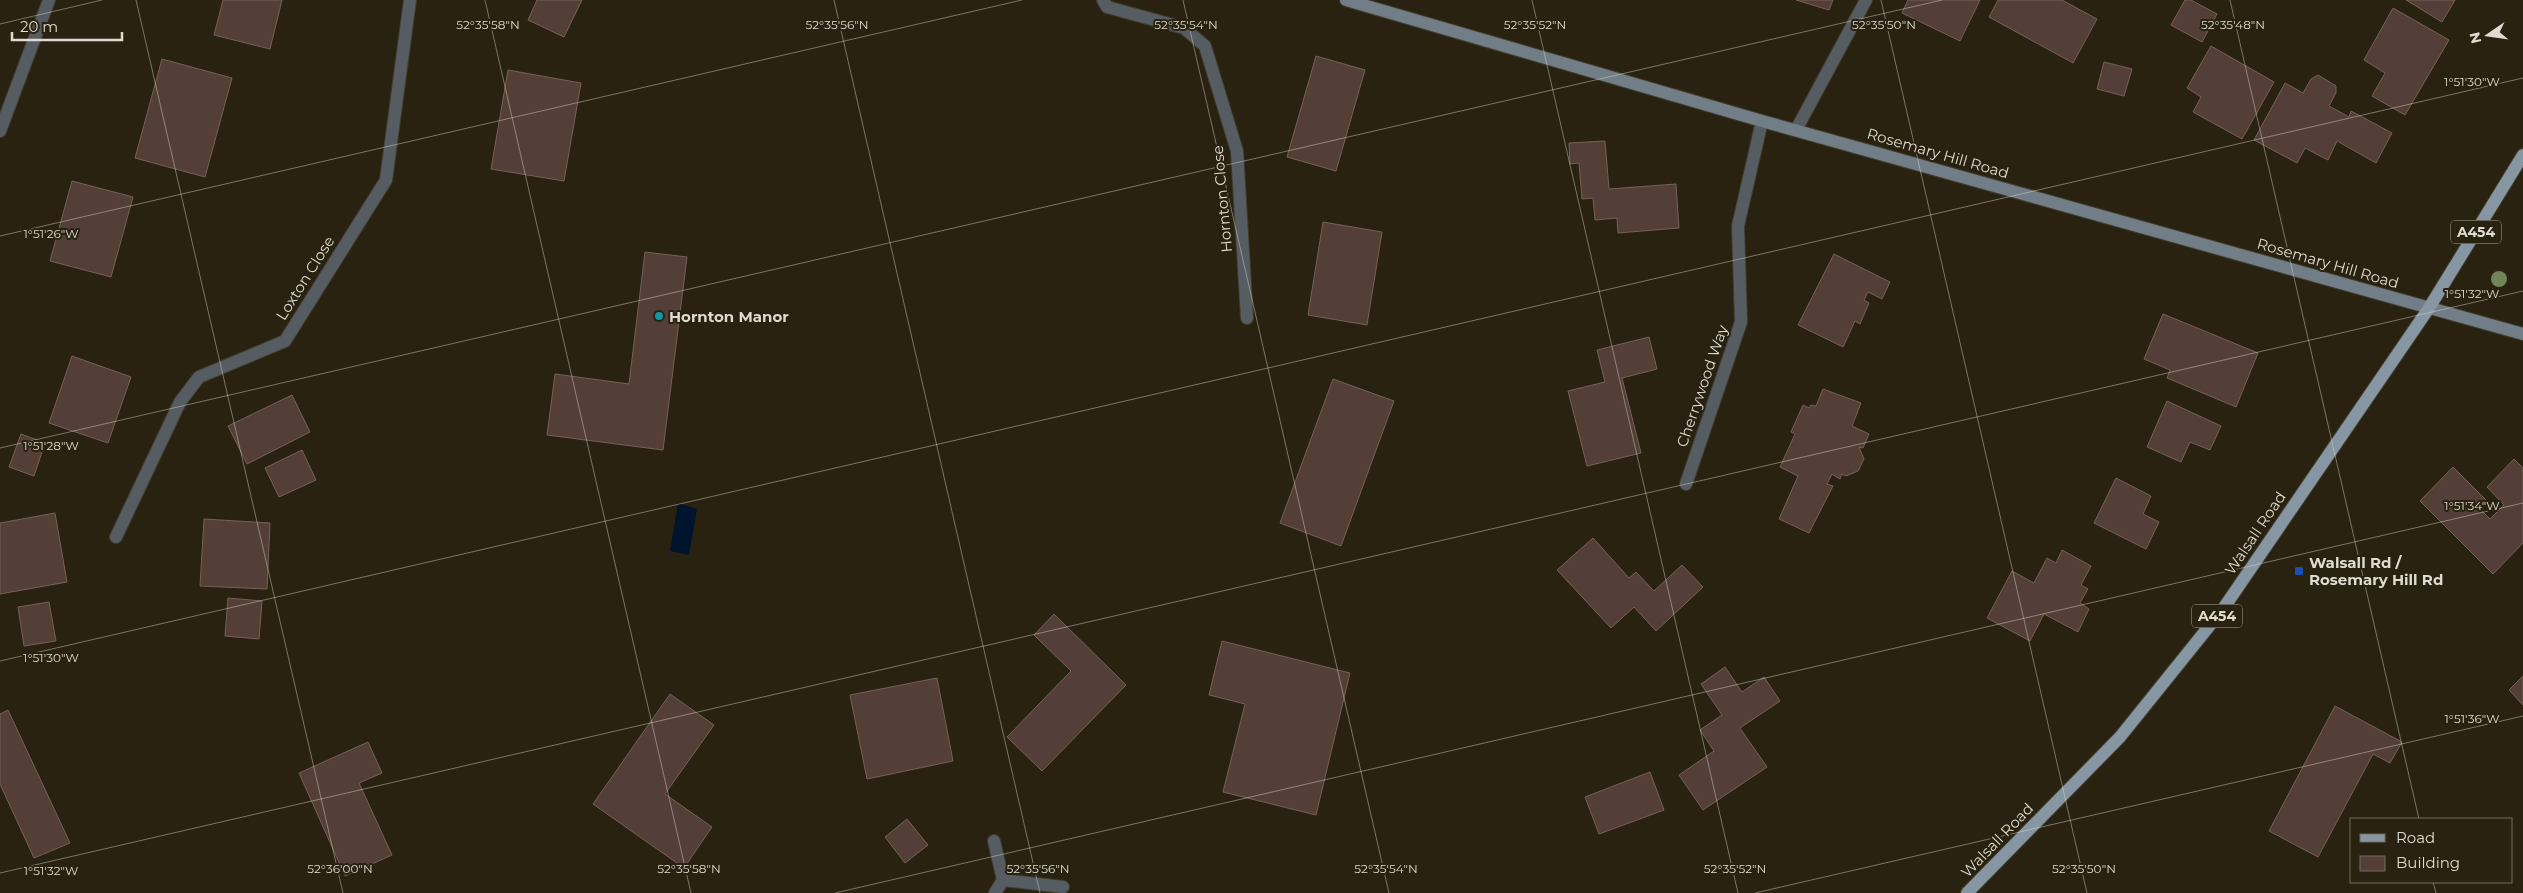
<svg xmlns="http://www.w3.org/2000/svg" width="2523" height="893" viewBox="0 0 2523 893" font-family="Montserrat,sans-serif">
<rect width="100%" height="100%" fill="#292211"/>
<!-- water -->
<path fill="#01142d" d="M678,503L697,509L689,555L670,551Z"/>
<!-- building -->
<path fill="#533f37" stroke="#766158" d="M223,0H282L270,49L214,35Z
M537,0H582L564,37L528,20Z
M1796,0H1833L1829,10Z
M1908,0H1980L1960,41L1902,13Z
M1998,0H2062L2097,19L2073,63L1989,17Z
M2185,0H2191L2217,14L2202,42L2171,25Z
M2406,0H2455L2442,22Z
M2393,8L2449,40L2405,115L2372,96L2385,73L2364,60Z
M2211,46L2274,82L2242,139L2193,112L2201,97L2187,88Z
M1316,56L1365,70L1336,171L1287,157Z
M162,59L232,78L205,177L135,158Z
M2104,62L2132,69L2124,96L2097,89Z
M508,70L581,83L564,181L491,169Z
M2318,75L2336,86V93L2329,106L2349,117L2351,111L2392,133L2376,163L2337,141L2328,160L2305,148L2297,163L2254,140L2285,83L2303,93L2311,79Z
M1605,141L1609,189L1676,184L1679,228L1618,233L1617,218L1595,220L1593,198L1582,199L1579,163L1570,164L1569,143Z
M72,181L133,197L111,277L50,261Z
M1323,222L1382,232L1367,325L1308,315Z
M645,252L687,257L663,450L547,435L555,374L629,384Z
M1834,254L1890,282L1882,299L1868,292L1864,300L1869,303L1860,324L1855,321L1843,347L1798,325Z
M2163,314L2258,353L2236,407L2167,378L2170,370L2144,359Z
M1649,337L1657,369L1622,378L1641,453L1587,466L1568,391L1605,382L1597,350Z
M72,356L131,377L108,443L49,423Z
M1333,379L1394,401L1341,546L1280,523Z
M1823,389L1861,403L1852,426L1869,434L1863,448L1859,447L1864,459L1858,471L1846,476L1842,474L1840,479L1832,474L1827,484L1833,486L1809,533L1779,519L1798,476L1780,467L1795,434L1791,432L1803,405L1809,408L1811,405L1816,406Z
M292,395L310,432L247,464L228,426Z
M2167,401L2221,426L2210,450L2190,442L2181,462L2147,447Z
M21,434L45,443L34,476L9,467Z
M302,450L316,480L279,497L265,468Z
M2514,459L2523,468V543L2493,574L2420,501L2453,467L2487,501L2480,509L2490,519L2504,505L2487,487Z
M2116,478L2151,496L2143,514L2159,522L2146,549L2094,523Z
M55,513L67,582L0,594V523Z
M204,519L270,523L267,589L200,586Z
M1593,538L1629,578L1636,572L1654,591L1682,565L1703,587L1656,631L1634,607L1611,628L1557,570Z
M2062,550L2091,566L2081,585L2088,589L2080,603L2089,609L2078,632L2044,614L2030,641L1987,618L2012,571L2034,583L2047,558L2056,563Z
M228,598L262,601L259,639L225,636Z
M49,602L56,641L24,646L18,607Z
M1054,614L1126,685L1042,771L1007,737L1071,671L1034,635Z
M1222,641L1350,673L1316,815L1223,792L1245,704L1209,695Z
M1725,667L1742,692L1764,677L1780,701L1740,728L1767,767L1703,810L1679,775L1714,751L1700,730L1722,715L1701,684Z
M2523,676V705L2509,690Z
M937,678L953,761L867,779L850,695Z
M670,694L714,725L665,794L712,827L684,868L593,804Z
M2335,706L2402,742L2390,763L2373,754L2318,857L2269,831Z
M8,710L70,843L34,858L0,784V714Z
M368,742L382,773L359,783L392,855L345,876L299,773Z
M1650,772L1664,810L1599,834L1585,797Z
M907,819L928,845L905,863L885,837Z"/>
<g fill="none" stroke-linecap="round" stroke-linejoin="round">
<!-- lane casing -->
<g stroke="#423c2c" stroke-width="14">
<path id="lane" d="M1796,130L1866,0"/>
</g>
<!-- street casing -->
<g stroke="#423c2c" stroke-width="14">
<path id="street" d="M1103,0L1107,7L1184,28L1205,46L1237,151L1247,318
M0,131L49,0
M1686,484L1741,322L1738,226L1762,121
M116,537L180,402L199,377L285,341L386,180L410,0
M994,841L1003,880L995,893
M1003,880L1063,887"/>
</g>
<!-- secondary casing -->
<g stroke="#423c2c" stroke-width="14">
<path id="secondary" d="M1346,0L1762,121L2523,334"/>
</g>
<!-- primary casing -->
<g stroke="#423c2c" stroke-width="14">
<path id="primary" d="M1967,893L2120,737L2223,609L2429,308L2523,155"/>
</g>
<!-- lane -->
<use href="#lane" stroke="#555d63" stroke-width="12"/>
<!-- street -->
<use href="#street" stroke="#555d63" stroke-width="12"/>
<!-- secondary -->
<use href="#secondary" stroke="#717e87" stroke-width="12"/>
<!-- primary -->
<use href="#primary" stroke="#8697a3" stroke-width="12"/>
</g>
<!-- trees -->
<circle fill="#73835b" cx="2499" cy="279" r="8"/>
<!-- ticks -->
<path fill="none" stroke="#dfdbd0" stroke-width="1" stroke-opacity="0.45" d="M136,0L343,893M485,0L691,893M834,0L1040,893M1183,0L1389,893M1532,0L1738,893M1881,0L2087,893M2230,0L2419,819M0,24L102,0M0,236L1022,0M0,448L1942,0M0,661L2523,78M0,873L2523,291M2433,882L2436,893M835,893L2523,503M1755,893L2523,716"/>
<!-- markers -->
<circle fill="#0f9aa8" stroke="#292211" stroke-width="2" cx="659" cy="316" r="5"/>
<rect fill="#1a4fb4" stroke="#292211" stroke-width="2" x="2294" y="566" width="10" height="10" rx="2.5"/>
<g text-anchor="middle" dominant-baseline="central" stroke-width="4" stroke-linejoin="round" paint-order="stroke">
<!-- shield labels -->
<g fill="#292211" stroke="#a8a497" stroke-width="1">
<rect x="2451" y="220.5" width="50" height="23" rx="4"/>
<rect x="2192" y="604.5" width="50" height="23" rx="4"/>
</g>
<g font-size="14" font-weight="bold" fill="#dfdbd0">
<text x="2476" y="232">A454</text>
<text x="2217" y="616">A454</text>
</g>
<!-- street labels -->
<g font-size="15" fill="#dfdbd0" stroke="#292211">
<text transform="translate(1938 153) rotate(16)">Rosemary Hill Road</text>
<text transform="translate(1222 199) rotate(-95)">Hornton Close</text>
<text transform="translate(2328 263) rotate(16)">Rosemary Hill Road</text>
<text transform="translate(305 278) rotate(-58)">Loxton Close</text>
<text transform="translate(1702 386) rotate(-71)">Cherrywood Way</text>
<text transform="translate(2255 533) rotate(-56)">Walsall Road</text>
<text transform="translate(1997 840) rotate(-46)">Walsall Road</text>
</g>
<!-- poi labels -->
<g font-size="15" font-weight="bold" fill="#dfdbd0" stroke="#292211" text-anchor="start">
<text x="669" y="316">Hornton Manor</text>
<text x="2309" y="562">Walsall Rd /<tspan x="2309" dy="17">Rosemary Hill Rd</tspan></text>
</g>
</g>
<g font-size="12" text-anchor="middle" fill="#dfdbd0" stroke="#292211" stroke-width="4" stroke-linejoin="round" paint-order="stroke">
<text x="488" y="29">52°35'58"N</text>
<text x="837" y="29">52°35'56"N</text>
<text x="1186" y="29">52°35'54"N</text>
<text x="1535" y="29">52°35'52"N</text>
<text x="1884" y="29">52°35'50"N</text>
<text x="2233" y="29">52°35'48"N</text>
<text x="2472" y="86">1°51'30"W</text>
<text x="51" y="238">1°51'26"W</text>
<text x="2472" y="298">1°51'32"W</text>
<text x="51" y="450">1°51'28"W</text>
<text x="2472" y="510">1°51'34"W</text>
<text x="51" y="662">1°51'30"W</text>
<text x="2472" y="723">1°51'36"W</text>
<text x="340" y="873">52°36'00"N</text>
<text x="689" y="873">52°35'58"N</text>
<text x="1038" y="873">52°35'56"N</text>
<text x="1386" y="873">52°35'54"N</text>
<text x="1735" y="873">52°35'52"N</text>
<text x="2084" y="873">52°35'50"N</text>
<text x="51" y="875">1°51'32"W</text>
</g>
<!-- legend -->
<rect x="2350" y="818" width="162" height="65" fill="#292211" stroke="#726c5d"/>
<rect x="2360" y="834" width="25" height="8" fill="#8697a3" stroke="#726c5d"/>
<text x="2396" y="843" font-size="15" fill="#dfdbd0">Road</text>
<rect x="2360" y="856" width="25" height="15" fill="#533f37" stroke="#726c5d"/>
<text x="2396" y="868" font-size="15" fill="#dfdbd0">Building</text>
<!-- north arrow -->
<g transform="translate(2488 35) rotate(257)" stroke="#292211" stroke-width="4" paint-order="stroke">
<path d="M0-4L9 19L0 12L-9 19Z" fill="#dfdbd0"/>
<text y="-8" font-size="14" font-weight="bold" text-anchor="middle" fill="#dfdbd0">N</text>
</g>
<!-- scale -->
<path d="M12 32v8h110v-8" fill="none" stroke="#dfdbd0" stroke-width="2.5"/>
<text x="20" y="32" font-size="15" fill="#dfdbd0" stroke="#292211" stroke-width="4" paint-order="stroke">20 m</text>
</svg>
